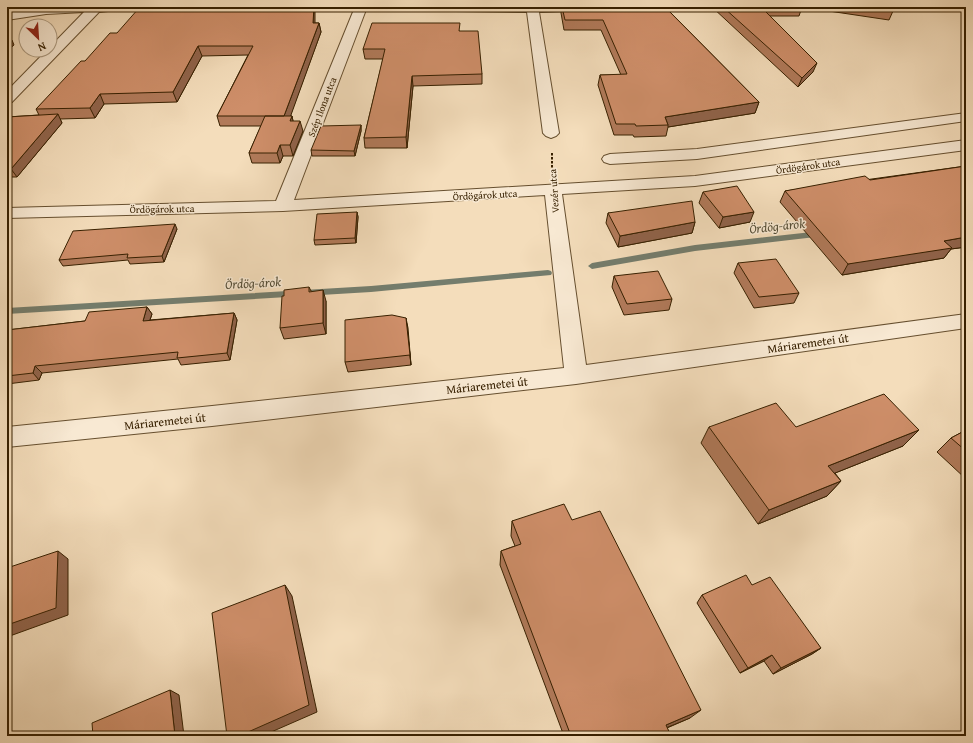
<svg xmlns="http://www.w3.org/2000/svg" width="973" height="743" viewBox="0 0 973 743" font-family="'Gentium Book Plus',serif">
<rect width="100%" height="100%" fill="#f4ddbb"/>
<filter id="stains"><feTurbulence type="fractalNoise" baseFrequency=".005" numOctaves="4"/><feColorMatrix values="0 0 0 0 .2 0 0 0 0 .09 0 0 0 0 .02 0 0 0 .5 -.17"/></filter>
<radialGradient id="worn" r=".72"><stop offset=".6" stop-color="#630" stop-opacity="0"/><stop offset="1" stop-color="#630" stop-opacity=".3"/></radialGradient>
<g fill="none" stroke-linecap="round" stroke-linejoin="round">
<!-- stream -->
<path fill="#747d6d" fill-rule="evenodd" d="M821,231L824,232L825,234L824,236L695,251L592,269L588,266L592,263L695,245Z
M548,270L551,271L552,273L551,275L371,292L7,314V308L371,286Z"/>
<!-- minor casing -->
<g stroke="#664f2f" stroke-width="2">
<path id="minor" d="M128,7L126,9L99,12L12,102L7,103V91L47,50H50V47L84,12L46,14L7,20V12L56,7Z
M355,7H367L294,200L695,176L966,140V150L695,186L562,194L586,365L966,314V328L576,384L212,426L7,447V427L212,406L564,368L545,195L283,211L7,218V208L276,201Z
M376,7H617L615,9L611,10L539,12L559,133L556,136L551,138L546,136L543,133L527,12L382,10L378,9Z
M966,113V121L697,159L610,164L604,162L602,159L604,156L610,154L697,149Z"/>
</g>
<!-- path -->
<path stroke="#372000" stroke-width="2" stroke-dasharray="2.5 1.5" stroke-linecap="butt" d="M552,153V168"/>
<!-- minor -->
<use href="#minor" fill="#f8e9d3" fill-rule="evenodd"/>
</g>
<!-- wall -->
<path fill="#b17a5a" stroke="#372000" d="M561,7H665L759,102L755,113L668,127L666,136L634,137L633,135H614L598,85L600,75H621L601,30H564L561,13Z
M712,7H889L893,11L889,20L802,7L799,16H770L813,72L798,87Z
M315,23H319L321,32L290,116H292L293,121L303,131L293,156H283L280,163H252L249,153L261,126H220L217,116L248,55L202,56L177,102L104,104L95,118L60,119L62,123L17,177H7V117L39,115L36,109L85,61Z
M460,31L482,74V84L413,86L407,148H365L364,138L383,59H365L363,49Z
M361,125V131L355,156H312L311,150Z
M966,166V247L951,249L944,258L842,275L780,202L785,191Z
M703,192L750,222L719,228L699,203Z
M357,212L358,217L356,243L315,245L314,240Z
M608,213L695,222L692,233L618,247L606,223Z
M177,229L164,262L130,264L128,260L63,266L59,260Z
M738,263L799,293L794,303L754,308L734,273Z
M614,276L672,299L669,310L624,315L612,287Z
M309,287L311,291L326,301V334L284,339L280,328Z
M147,307L152,314L150,320L234,313L237,320L230,360L181,365L178,359L42,373L39,380L7,384V330L85,321Z
M406,318L411,365L348,372L345,362Z
M709,427L903,446L835,473L841,481L827,496L758,524L701,443Z
M966,430V479L937,452L951,438Z
M572,520L690,718L667,728L671,736H564L500,565L501,551L515,546L511,536L512,521Z
M752,585L821,648L812,654L773,674L764,661L740,673L697,603L702,595Z"/>
<!-- shaded-wall -->
<path fill="#90634a" stroke="#372000" d="M314,7H315V32L313,23Z
M319,23L321,32L287,126L284,116Z
M12,40L14,45L7,51V43Z
M198,46L202,56L177,102L173,92Z
M817,63L813,72L798,87L802,78Z
M412,76L413,86L407,148L406,137Z
M100,94L104,104L95,118L90,108Z
M759,102L755,113L668,127V125L665,117Z
M58,114L62,123L17,177L11,169Z
M292,116L294,126L290,121Z
M300,121L303,131L293,156L290,145Z
M361,125V131L355,156L354,151Z
M280,145L283,156L280,163L277,153Z
M357,212L358,217L356,243L355,238Z
M754,212L750,222L719,228L723,217Z
M695,222L692,233L618,247L620,236Z
M175,224L177,229L164,262L162,256Z
M966,237V247L951,249L944,258L842,275L848,264L944,241Z
M323,290L326,301V334L323,323Z
M147,307L152,314L147,328L143,321Z
M234,313L237,320L230,360L227,353Z
M406,318L408,328L411,365L410,355Z
M35,366L42,373L39,380L33,373Z
M919,430L903,446L815,481L828,466Z
M841,481L827,496L758,524L769,510Z
M58,551L68,559V615L7,637V625Z
M285,585L292,596L317,712L262,736H239Z
M821,648L812,654L773,674L781,668Z
M772,655L764,661L740,673L748,668Z
M170,690L179,695L184,736H175Z
M701,710L690,718L656,732L666,725Z"/>
<!-- building -->
<path fill="#ce8e69" stroke="#372000" d="M144,7H314L313,23H319L284,116H217L253,46H198L173,92L100,94L90,108L36,109L81,61H85L110,33H117L139,8H143Z
M562,7H665L759,102L665,117L668,125L636,126L635,124H616L600,75L627,74L603,20H565Z
M723,7H802H761L817,63L802,78Z
M863,7H889L893,11Z
M372,23H460L459,31H478L482,74L412,76L406,137L364,138L385,49H363Z
M7,40H12L7,43Z
M58,114L11,169H7V117Z
M265,116H292L290,121H300L290,145H280L277,153H249Z
M361,125L354,151L311,150L321,126Z
M966,166V237L944,241L952,248L848,264L785,191L865,176L870,180Z
M737,186L754,212L723,217L703,192Z
M692,201L695,222L620,236L608,213Z
M357,212L355,238L314,240L317,214Z
M175,224L162,256L127,258L128,254L59,260L73,231Z
M776,259L799,293L759,297L738,263Z
M658,271L672,299L627,304L614,276Z
M309,287V292L323,290V323L280,328L282,296H284V290Z
M147,307L143,321L234,313L227,353L177,358L178,352L35,366L33,373L7,376V330L85,321L89,312Z
M392,315L406,318L410,355L345,362V320Z
M884,394L919,430L828,466L841,481L769,510L709,427L776,403L796,427Z
M966,430V451L951,438Z
M564,504L572,520L600,511L701,710L666,725L671,736H571L501,551L521,544L512,521Z
M58,551L56,608L7,625V568Z
M746,575L752,585L770,577L821,648L781,668L772,655L748,668L702,595Z
M285,585L309,705L239,736H227L212,613Z
M170,690L175,736H93L92,723Z"/>
<g text-anchor="middle" dominant-baseline="central" stroke-width="3" stroke-linejoin="round" paint-order="stroke">
<!-- far-street labels -->
<g font-size="10" fill="#372000" stroke="#f8e9d3">
<text transform="translate(322 107) rotate(-69)">Szép Ilona utca</text>
<text transform="translate(808 166) rotate(-8)">Ördögárok utca</text>
<text transform="translate(554 191) rotate(-94)">Vezér utca</text>
<text transform="translate(485 195) rotate(-3)">Ördögárok utca</text>
<text transform="translate(162 209) rotate(-1)">Ördögárok utca</text>
</g>
<!-- street labels -->
<g font-size="12" fill="#372000" stroke="#f8e9d3">
<text transform="translate(808 343) rotate(-8)">Máriaremetei út</text>
<text transform="translate(487 385) rotate(-6)">Máriaremetei út</text>
<text transform="translate(165 421) rotate(-6)">Máriaremetei út</text>
</g>
<!-- water labels -->
<g font-size="13" font-style="italic" fill="#554e37" stroke="#f8e9d3">
<text transform="translate(777 226) rotate(-6)">Ördög-árok</text>
<text transform="translate(253 283) rotate(-3)">Ördög-árok</text>
</g>
</g>
<!-- margin -->
<rect width="973" height="743" fill="none" stroke="#f4ddbb" stroke-width="24"/>
<rect x="8" y="8" width="957" height="727" fill="none" stroke="#372000" stroke-width="2"/>
<rect x="12" y="12" width="949" height="719" fill="none" stroke="#372000"/>
<!-- north arrow -->
<g transform="translate(38 38) rotate(155)"><circle r="19" fill="#f8e9d3" stroke="#ab997f"/>
<path d="M0-3L7 15L0 10L-7 15Z" fill="#8f2418"/>
<text y="-6" font-size="11" font-weight="bold" text-anchor="middle" fill="#372000">N</text>
</g>
<rect width="100%" height="100%" filter="url(#stains)"/>
<rect width="100%" height="100%" fill="url(#worn)"/>
</svg>
